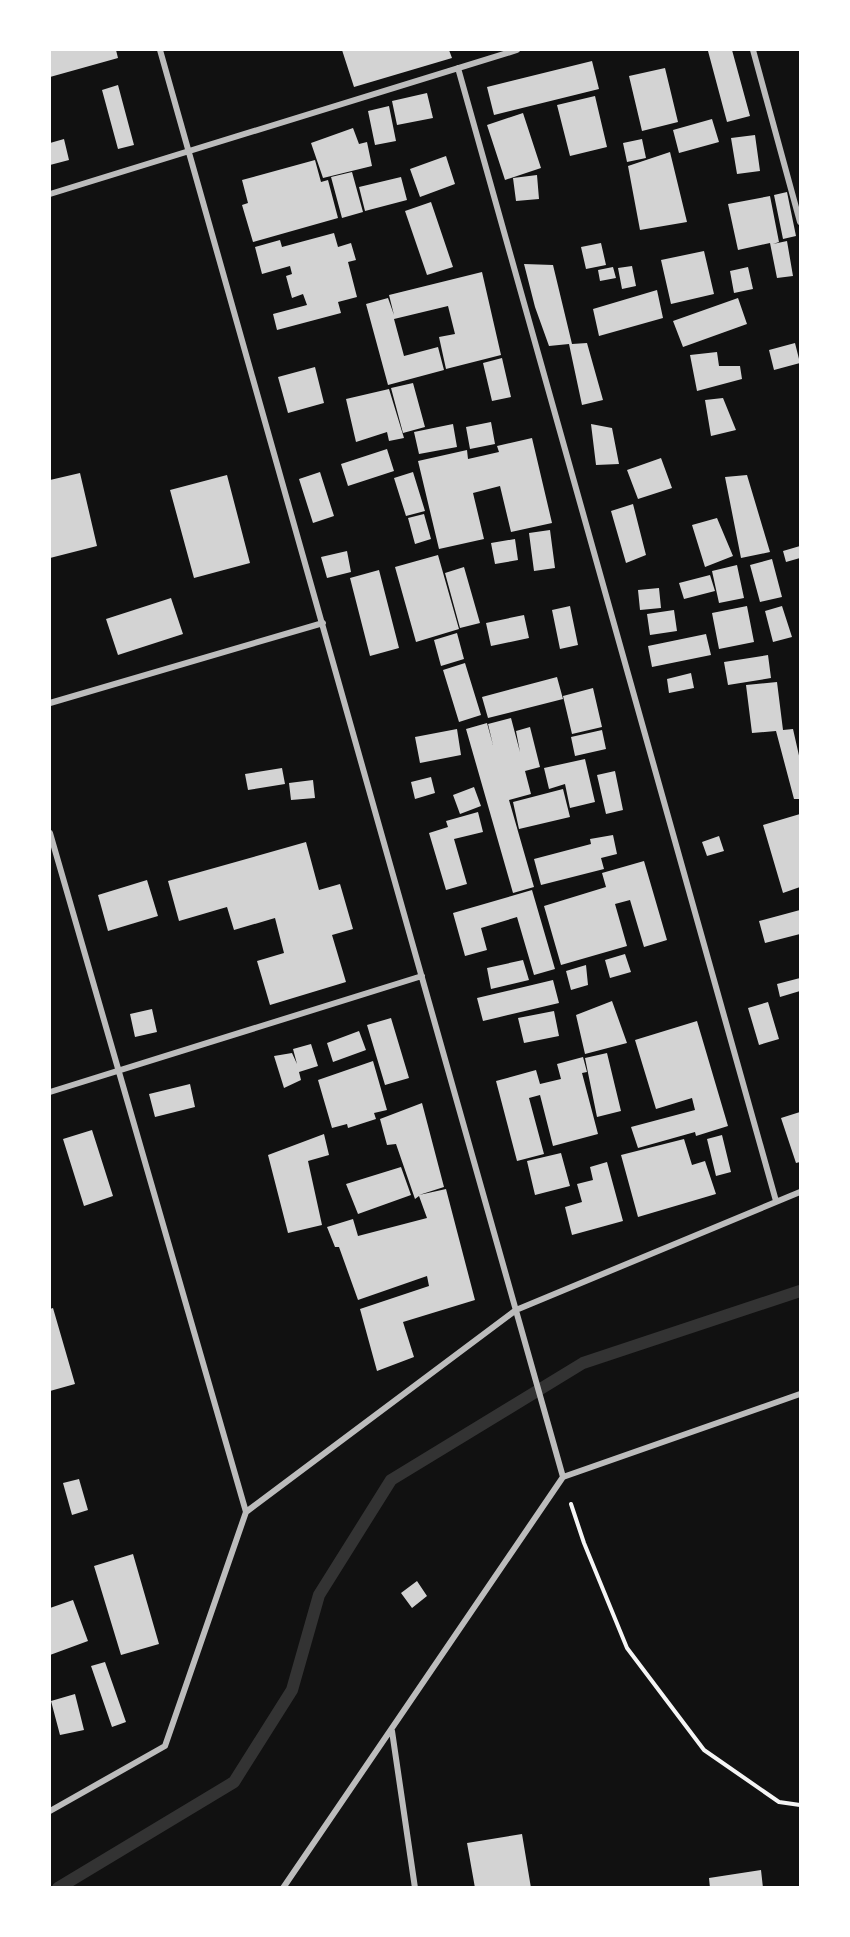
<svg xmlns="http://www.w3.org/2000/svg" width="850" height="1937" viewBox="0 0 850 1937" font-family="'Space Grotesk',sans-serif">
<rect width="100%" height="100%" fill="#111"/>
<g fill="none" stroke-linecap="round" stroke-linejoin="round">
<!-- stream -->
<path stroke="#333" stroke-width="12" d="M58,1888L234,1782L292,1690L319,1595L391,1480L583,1363L800,1291"/>
</g>
<!-- building -->
<path fill="#d3d3d3" d="M50,50H116L118,58L50,77Z
M342,50H449L452,58L354,87Z
M732,50L750,116L727,122L708,51Z
M592,61L599,89L494,115L487,87Z
M665,68L678,122L642,131L629,76Z
M118,85L134,145L118,149L102,90Z
M427,93L433,118L397,125L392,101Z
M595,96L607,147L570,156L557,105Z
M389,106L396,141L375,145L368,111Z
M523,113L541,168L505,180L487,125Z
M712,119L719,142L679,153L673,130Z
M353,128L359,144L367,142L372,166L323,178L311,143Z
M755,135L760,171L737,174L731,138Z
M64,139L69,160L50,165V143Z
M642,139L646,158L627,162L623,143Z
M670,152L687,222L640,230L628,166Z
M446,156L455,184L420,197L410,169Z
M315,160L321,182L328,180L338,218L253,242L242,205L248,203L242,180Z
M352,172L363,212L342,218L331,177Z
M537,175L539,199L516,201L513,178Z
M401,177L407,200L365,211L359,187Z
M787,192L796,236L783,239L774,195Z
M770,196L779,242L773,244L787,241L793,276L777,278L770,243L738,250L728,204Z
M431,202L453,267L427,275L405,211Z
M334,233L338,247L351,243L356,260L348,262L357,297L338,302L341,313L277,330L273,314L307,305L303,294L292,298L286,276L292,274L290,266L262,274L255,247L280,240L282,247Z
M601,243L606,265L586,269L581,247Z
M704,251L714,294L671,304L661,260Z
M524,264L553,265L572,344L587,343L603,400L582,405L569,344L549,346L535,307Z
M632,266L636,286L622,289L618,268Z
M613,267L616,278L600,281L598,270Z
M748,267L753,289L734,293L730,271Z
M482,272L501,355L446,369L439,337L455,334L448,306L394,319L404,356L438,347L444,370L388,385L366,304L388,298L394,315L389,295Z
M657,290L663,318L599,336L593,309Z
M738,298L747,324L683,347L673,321Z
M795,343L800,363L774,370L769,350Z
M717,352L719,366H740L742,379L697,391L690,355Z
M502,358L511,397L492,401L483,363Z
M315,367L324,403L288,413L278,377Z
M413,383L425,427L403,433L391,388Z
M389,389L404,438L389,441L387,432L356,442L346,399Z
M723,398L736,430L711,436L705,400Z
M491,422L495,444L470,449L466,427Z
M453,424L457,447L419,454L414,432Z
M591,424L612,428L619,464L596,465Z
M532,438L552,523L511,532L500,486L473,493L484,539L439,549L418,461L467,450L468,459L499,452L497,446Z
M387,449L394,471L348,486L341,464Z
M661,458L672,488L638,499L627,470Z
M320,472L334,516L313,523L299,479Z
M413,472L425,511L406,516L394,478Z
M80,473L97,546L50,558V480Z
M227,475L250,563L194,578L170,490Z
M747,475L770,552L741,558L725,477Z
M633,504L646,555L626,563L611,511Z
M424,514L431,539L415,544L408,518Z
M717,518L733,556L705,567L692,525Z
M550,530L555,568L534,571L529,533Z
M515,539L518,560L495,564L491,543Z
M800,546V558L786,562L783,551Z
M347,551L351,572L327,578L321,557Z
M438,555L459,629L416,642L395,567Z
M772,559L782,597L760,602L750,565Z
M737,565L744,598L719,603L712,571Z
M464,567L480,623L460,628L445,573Z
M379,570L399,648L370,656L350,578Z
M710,575L715,591L684,599L679,583Z
M659,588L661,608L640,610L638,590Z
M171,598L183,634L118,655L106,619Z
M570,606L578,645L560,649L552,610Z
M747,606L754,642L719,649L712,613Z
M782,606L792,637L773,642L765,611Z
M674,610L677,631L650,635L647,614Z
M524,615L529,638L491,646L486,623Z
M457,633L464,659L441,666L434,640Z
M706,634L711,655L652,667L648,646Z
M768,655L771,678L728,685L724,662Z
M465,663L481,715L459,722L443,670Z
M691,673L694,688L669,693L667,679Z
M557,677L563,699L488,718L482,697Z
M777,682L783,730L793,729L800,760V799H794L776,731L752,733L746,685Z
M593,688L602,727L572,734L563,696Z
M511,718L520,752L516,731L530,727L540,767L525,771L531,794L509,800L534,887L513,893L466,729L487,723L493,745L488,724Z
M457,729L461,755L420,763L415,737Z
M602,730L606,749L575,756L571,737Z
M585,759L595,802L570,808L565,784L549,789L544,768Z
M282,768L285,784L248,790L245,774Z
M615,771L623,810L606,814L597,775Z
M431,777L435,793L415,799L411,782Z
M313,780L315,798L291,800L289,783Z
M474,787L481,806L460,814L453,795Z
M563,789L570,817L519,829L513,802Z
M478,812L483,832L454,839L467,884L446,890L429,833L448,827L446,821Z
M800,814V887L783,893L763,825Z
M613,835L617,854L601,858L604,869L541,885L534,859L591,844L590,839Z
M719,836L724,851L707,856L702,842Z
M306,842L319,890L340,884L353,929L332,935L346,982L270,1005L257,961L284,953L275,918L234,930L227,907L179,921L168,881Z
M644,861L667,940L644,947L630,900L615,904L627,946L561,965L544,906L606,887L602,873Z
M147,880L158,916L108,931L98,895Z
M532,890L555,969L534,975L517,917L481,928L487,950L465,956L453,913Z
M800,910V934L765,943L759,921Z
M625,954L631,972L610,978L605,960Z
M523,960L529,980L491,989L487,968Z
M586,965L588,985L571,990L566,971Z
M800,978V991L780,997L777,984Z
M553,980L559,1003L483,1021L477,998Z
M612,1001L627,1043L585,1054L576,1015Z
M768,1002L779,1039L759,1045L748,1008Z
M152,1009L157,1032L135,1037L130,1014Z
M554,1011L559,1036L524,1043L518,1018Z
M391,1018L409,1078L385,1085L367,1025Z
M697,1021L728,1126L696,1136L695,1132L638,1148L631,1127L695,1110L692,1098L656,1109L635,1040Z
M359,1031L366,1050L333,1062L327,1043Z
M311,1044L318,1066L299,1072L301,1080L284,1088L274,1056L292,1053L297,1064L293,1049Z
M607,1053L621,1111L597,1117L585,1058Z
M583,1057L587,1072L582,1073L598,1134L553,1146L540,1095L529,1098L544,1154L517,1161L496,1081L536,1070L540,1084L561,1079L557,1064Z
M373,1061L387,1110L374,1113L376,1119L348,1128L347,1124L332,1128L318,1080Z
M190,1084L195,1107L155,1117L149,1094Z
M422,1103L444,1187L419,1195L446,1189L475,1300L403,1322L414,1357L377,1371L360,1309L429,1286L427,1276L358,1300L339,1247H335L327,1227L353,1219L358,1236L427,1218L419,1196L415,1199L396,1144L387,1145L380,1119Z
M800,1112V1162L796,1163L781,1118Z
M92,1130L113,1196L84,1206L63,1139Z
M324,1134L329,1155L308,1161L322,1225L288,1233L268,1155Z
M722,1135L731,1172L716,1176L707,1139Z
M684,1139L692,1165L705,1161L716,1194L638,1217L621,1155Z
M561,1153L570,1186L535,1195L527,1161Z
M607,1162L623,1221L572,1235L565,1207L582,1202L577,1184L593,1180L590,1167Z
M401,1167L411,1195L358,1214L346,1184Z
M53,1308L75,1384L50,1391V1309Z
M79,1479L88,1510L72,1515L63,1483Z
M133,1554L159,1644L121,1655L94,1566Z
M417,1581L427,1596L412,1608L401,1593Z
M73,1600L88,1641L50,1655V1608Z
M105,1662L126,1722L112,1727L91,1666Z
M75,1694L84,1730L60,1735L51,1701Z
M522,1834L531,1888H475L467,1843Z
M761,1870L763,1888H710L709,1878Z"/>
<g fill="none" stroke-linecap="round" stroke-linejoin="round">
<!-- path -->
<path stroke="#f5f5f5" stroke-width="4" d="M571,1504L584,1543L627,1648L704,1750L779,1802L800,1805"/>
<!-- minor -->
<path stroke="#bcbcbc" stroke-width="6" d="M160,50L563,1477
M753,50L800,222
M458,68L776,1201
M50,194L517,50
M50,703L323,623
M50,833L246,1512
M50,1092L422,976
M392,1731L415,1888
M50,1811L165,1746L246,1512L516,1310L800,1192
M283,1888L563,1477L800,1394"/>
</g>
<!-- border -->
<rect width="850" height="1937" fill="none" stroke="#ffffff" stroke-width="102"/>
</svg>
